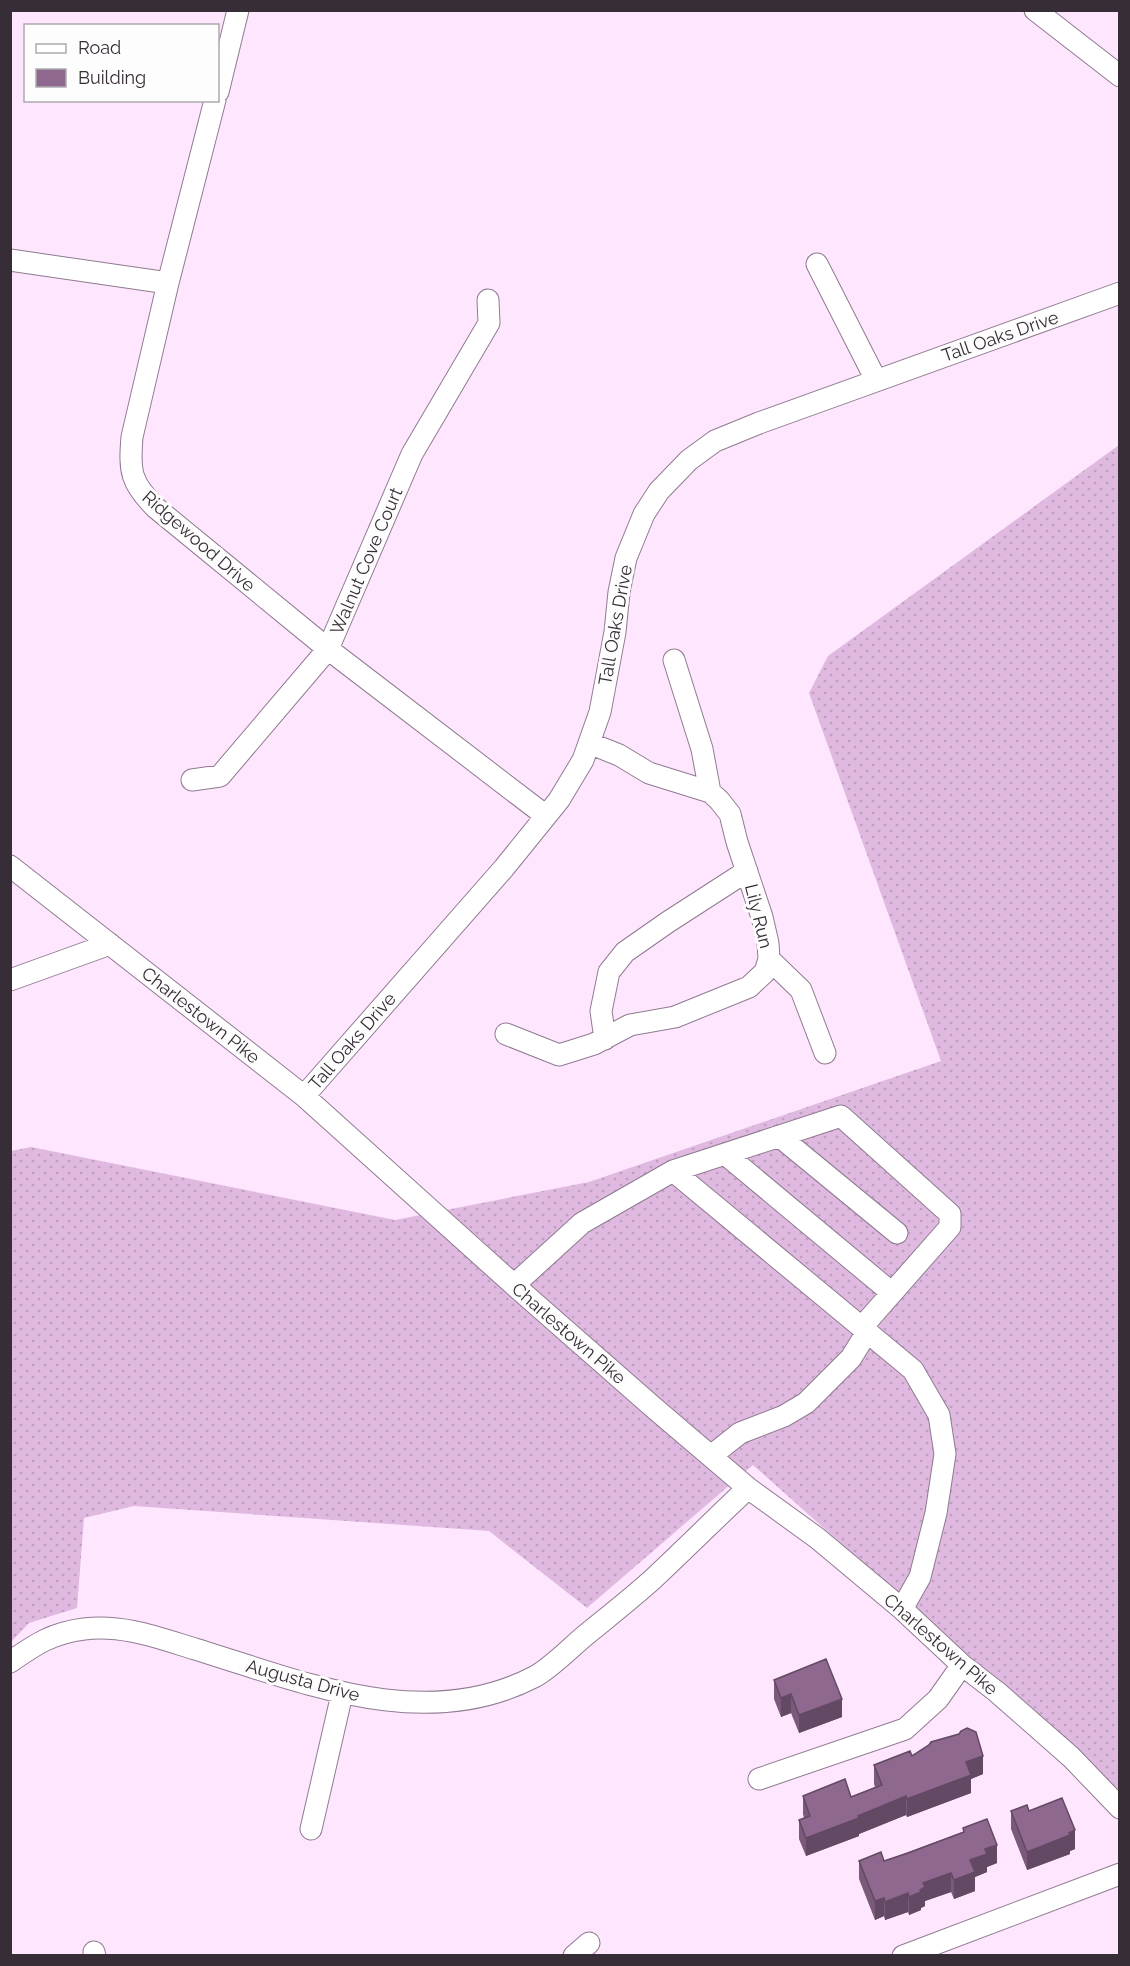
<svg xmlns="http://www.w3.org/2000/svg" width="1130" height="1966" viewBox="0 0 1130 1966" font-family="Raleway,sans-serif">
<defs>
<pattern id="grass-dots" width="8" height="8" patternUnits="userSpaceOnUse" patternTransform="scale(1.5)"><rect width="8" height="8" fill="#dfb9e0"/><path d="M2 2h.1M6 6h.1" fill="none" stroke="#c09fc1" stroke-width="1.8" stroke-linecap="round"/></pattern>
</defs>
<rect width="100%" height="100%" fill="#fee7fe"/>
<!-- grass -->
<path fill="url(#grass-dots)" d="M1119,445V1791L753,1465L587,1608L489,1531L134,1506L84,1518L77,1608L29,1623L11,1642V1151L31,1147L395,1220L589,1182L941,1061L809,693L828,656Z"/>
<g fill="none" stroke-linecap="round" stroke-linejoin="round">
<!-- minor casing -->
<g stroke="#8f7b90" stroke-width="23">
<path id="minor" d="M1035,10L1120,76
M218,92L238,10
M215,100L168,283L132,437C129,472 131,483 156,508L328,649L546,816
M10,260L168,283
M817,264L876,380
M674,660L702,749L710,792
M192,780L220,776L328,649L412,454L489,323L488,300
M10,866L304,1096L514,1285L653,1407L748,1488L817,1538L902,1609L962,1665L997,1692L1071,1757L1120,1808
M769,959L801,990L825,1053
M10,980L110,944
M506,1034L559,1055L594,1044L630,1025L675,1017L749,987L765,972L769,959L768,943L762,917L737,842L730,814L719,800L710,792L649,773L619,755L589,743
M605,1039L601,1011L609,972L625,952L668,922L747,871
M304,1096L504,868L559,800L583,760L600,712L615,632L619,592L626,558L644,514L659,491L689,460L715,441L759,423L1120,293
M779,1136L897,1233
M725,1154L892,1293
M673,1171L913,1370L939,1415L945,1454L936,1513L920,1577L902,1609
M514,1285L582,1223L673,1171L841,1116L950,1214V1227L862,1327
M711,1456L740,1433L784,1416L806,1403L851,1358L867,1332
M10,1662C36,1644 52,1633 84,1629C122,1624 159,1638 195,1649C303,1682 424,1734 534,1677C550,1669 572,1646 587,1634C609,1616 632,1598 653,1579C685,1549 716,1518 748,1488
M759,1779L905,1729L938,1699L962,1665
M311,1829L342,1694
M94,1952L95,1956
M574,1956L589,1943
M903,1956L1120,1874"/>
</g>
<!-- minor -->
<use href="#minor" stroke="#fff" stroke-width="21"/>
</g>
<!-- wall -->
<path fill="#7a597a" d="M774,1680L842,1717L799,1733L791,1713L781,1717L774,1699Z
M912,1756L983,1774L971,1779V1793L907,1817L906,1815L859,1834V1836L806,1856L799,1839V1820L804,1818L803,1814V1796L851,1797L875,1787L874,1784V1765Z
M1011,1811H1029L1075,1849L1070,1851V1854L1027,1870L1011,1829Z
M963,1828L997,1863L987,1867V1872L975,1877V1891L954,1899L951,1892L925,1901V1906L921,1908V1910L909,1915L908,1912L885,1920L884,1916L875,1920L859,1879V1861H884L963,1832Z"/>
<!-- shaded-wall -->
<path fill="#634963" d="M791,1694V1713L781,1717V1698Z
M842,1699V1717L799,1733V1715Z
M983,1756V1774L971,1779V1793L907,1817V1799L966,1762Z
M906,1796V1815L859,1834V1836L806,1856V1838Z
M1075,1830V1849L1070,1851V1854L1027,1870V1852Z
M997,1845V1863L987,1867V1872L975,1877V1891L954,1899V1880L970,1860L985,1849Z
M951,1873V1892L925,1901V1906L921,1908V1910L909,1915V1897L920,1890L923,1883Z
M908,1893V1912L885,1920V1902Z
M884,1898V1916L875,1920V1901Z"/>
<!-- building -->
<path fill="#8e688e" stroke="#634963" stroke-width="1.5" d="M826,1659L842,1699L799,1715L791,1694L781,1698L774,1680Z
M967,1728L976,1732L983,1756L966,1762L971,1775L907,1799L906,1796L858,1816L859,1818L806,1838L799,1820L810,1816L803,1796L845,1779L851,1797L882,1785L874,1765L910,1751L912,1756L929,1745L931,1742L959,1734L961,1731Z
M1062,1798L1075,1830L1069,1833L1070,1835L1027,1852L1011,1811L1027,1805L1029,1811Z
M987,1819L997,1845L985,1849L987,1854L970,1860L975,1872L954,1880L951,1873L923,1883L925,1887L920,1890L921,1892L909,1897L908,1893L885,1902L884,1898L875,1901L859,1861L881,1852L884,1861L908,1853L964,1832L963,1828Z"/>
<g text-anchor="middle" dominant-baseline="central" stroke-width="6" stroke-linejoin="round" paint-order="stroke">
<!-- street labels -->
<g font-size="18" fill="#362d36" stroke="#fdfdfd">
<text transform="translate(1000 336) rotate(-19)">Tall Oaks Drive</text>
<text transform="translate(199 541) rotate(41)">Ridgewood Drive</text>
<text transform="translate(366 561) rotate(-67)">Walnut Cove Court</text>
<text transform="translate(615 625) rotate(-80)">Tall Oaks Drive</text>
<text transform="translate(759 916) rotate(76)">Lily Run</text>
<text transform="translate(201 1015) rotate(38)">Charlestown Pike</text>
<text transform="translate(352 1041) rotate(-49)">Tall Oaks Drive</text>
<text transform="translate(569 1333) rotate(41)">Charlestown Pike</text>
<text transform="translate(941 1644) rotate(41)">Charlestown Pike</text>
<text transform="translate(303 1680) rotate(15)">Augusta Drive</text>
</g>
</g>
<!-- border -->
<rect width="1130" height="1966" fill="none" stroke="#362d36" stroke-width="24"/>
<!-- legend -->
<rect x="24" y="24" width="195" height="78" fill="#fdfdfd" stroke="#adaaad" stroke-width="1.5"/>
<rect x="36" y="44" width="30" height="9" fill="#ffffff" stroke="#adaaad" stroke-width="1.5"/>
<text x="78" y="54" font-size="18" fill="#362d36">Road</text>
<rect x="36" y="69" width="30" height="18" fill="#8e688e" stroke="#adaaad" stroke-width="1.5"/>
<text x="78" y="84" font-size="18" fill="#362d36">Building</text>
</svg>
